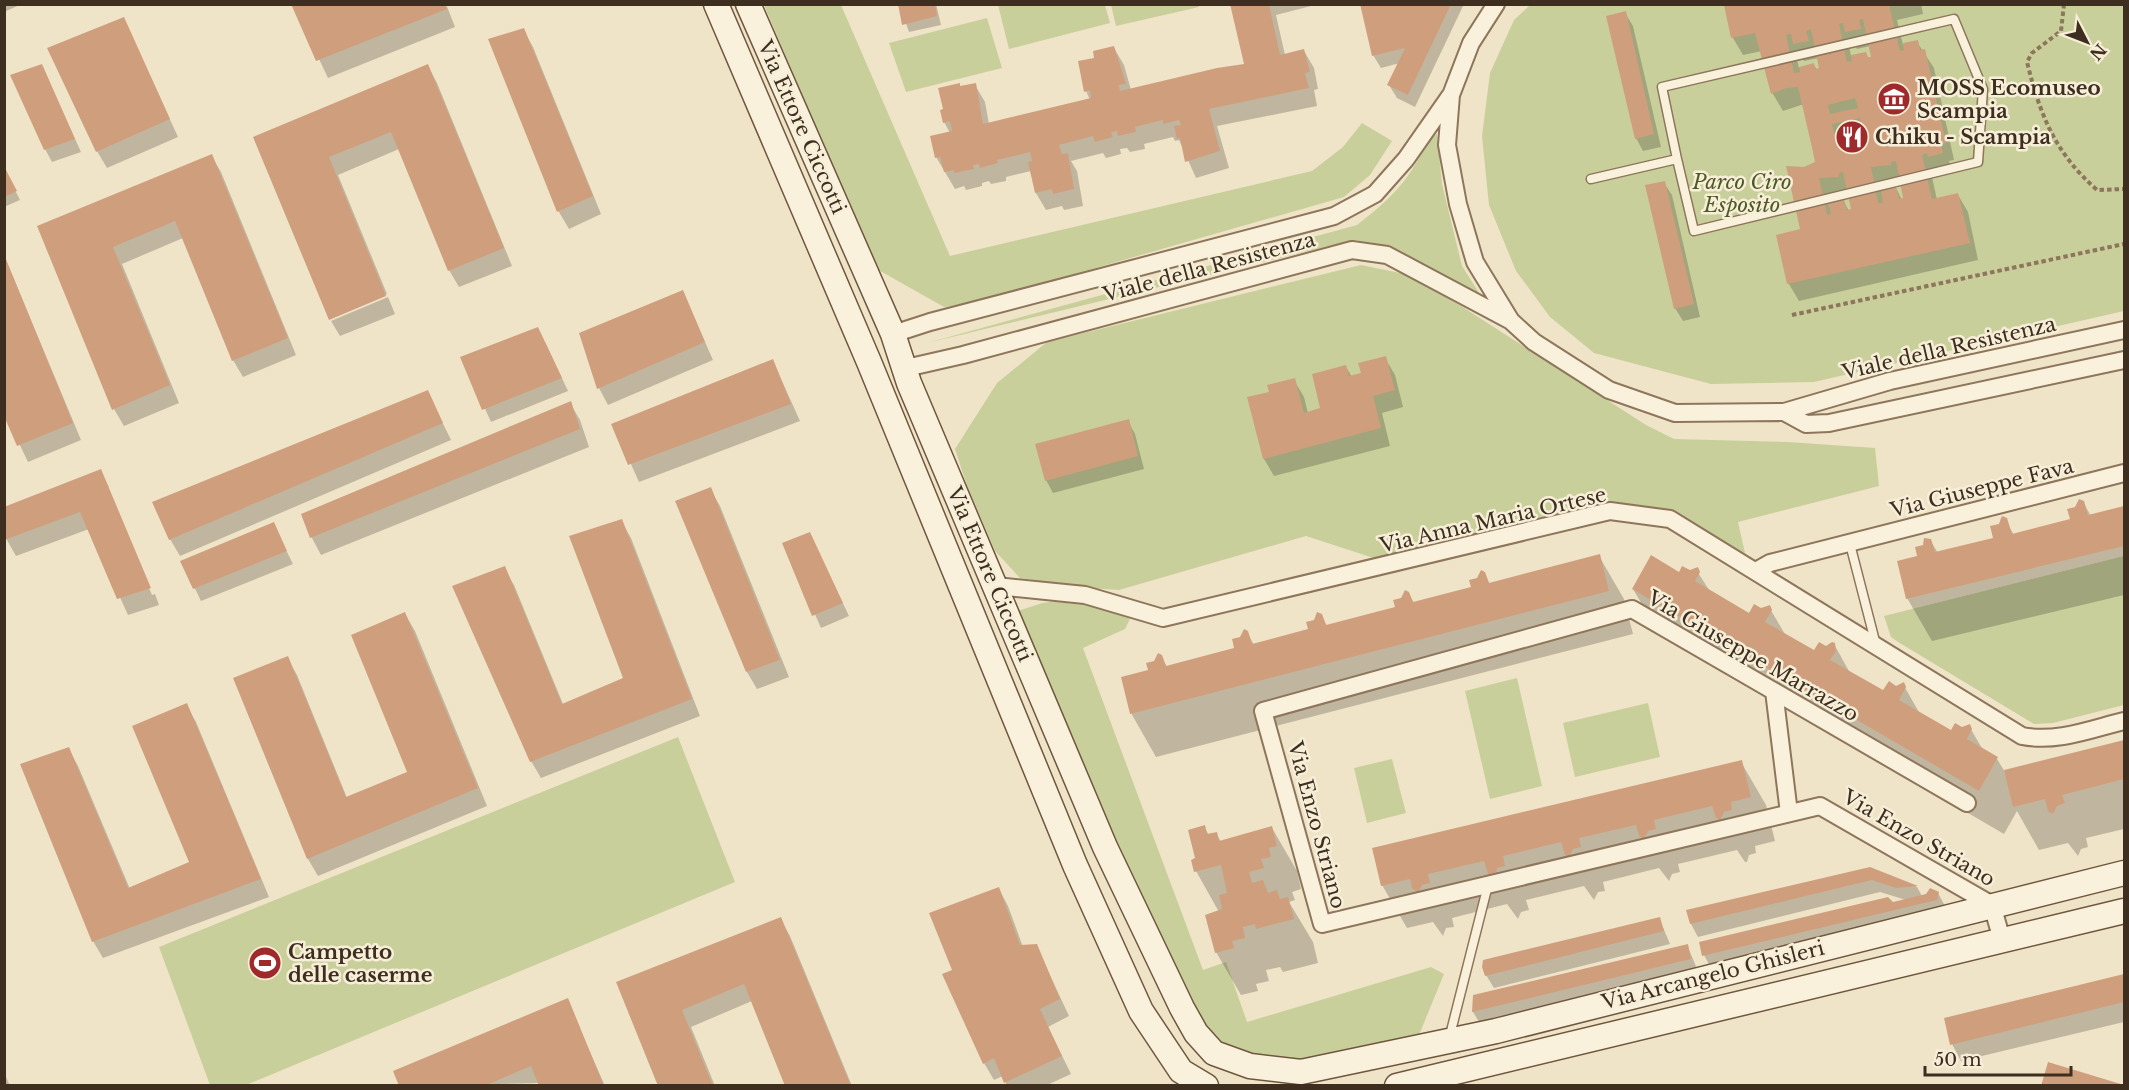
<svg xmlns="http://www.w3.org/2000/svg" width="2129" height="1090" viewBox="0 0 2129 1090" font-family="'Libre Baskerville',serif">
<rect width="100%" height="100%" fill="#f0e4c8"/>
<!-- green -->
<path fill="#c9cf9b" d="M764,5H841L950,256L1312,171L1343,147L1362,123L1392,141L1370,175L1344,197L966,305L944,307L875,268Z
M998,5H1105L1110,23L1009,49Z
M1199,5V7L1116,26L1111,5Z
M1530,5H2124V311L1814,382L1711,384L1594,353L1550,317L1516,271L1489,205L1482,136L1490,73L1514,20Z
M987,18L1002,68L906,92L889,43Z
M1437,134L1442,184L1462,266L1481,296L1388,246L1354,240L927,343L1357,225C1394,196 1409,181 1429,138Z
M1361,265L1405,274L1461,306L1646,425L1674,439L1788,442L1875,448L1879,486L1738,522L1745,553L1652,516L1557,524L1392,564L1306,536L1119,590L1074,587L1020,578L995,551L967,486L955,449L997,383L1047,342Z
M2124,556V705L2053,723L2034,724L1898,642L1891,637L1884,616Z
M1082,598L1130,619L1125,629L1083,648L1203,970L1226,962L1247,1022L1431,967L1444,974L1419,1035L1287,1072L1196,1033L1018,611L1042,603Z
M1517,678L1542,786L1490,799L1465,691Z
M1648,703L1660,757L1575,777L1563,723Z
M678,737L735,882L246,1085H210L159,947Z
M1392,759L1406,813L1367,823L1354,768Z"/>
<!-- shadow -->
<path fill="#0003" fill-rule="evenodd" d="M4,4H22L4,12Z
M293,4H446L455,27L328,78Z
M899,4H936L941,25L909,32Z
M1232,4H1319L1276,15L1285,55L1304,51L1314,68L1318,89L1314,90L1317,106L1217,126L1229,168L1196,178L1179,140L1175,141L1173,137L1144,144L1145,149L1130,152L1127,148L1120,149L1121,154L1106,158L1103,153L1071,161L1077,171L1083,206L1064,210L1062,206L1046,210L1036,193L1031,171L1006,177V181L991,184L989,181L982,183V186L966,190L964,186L955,189L936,157L950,133L944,122L961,88L975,85L985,102L989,124L1090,100L1086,91L1096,59L1114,48L1124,65L1131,90L1246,66Z
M1361,4H1464L1415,107L1397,98L1389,85L1400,63L1381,68L1373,55Z
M1725,4H1921L1923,14L1897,20L1903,45L1917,42L1934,68L1954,160L1949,161L1952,170L1931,172L1937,200L1958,195L1968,212L1978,260L1799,301L1789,284L1778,236L1802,230L1805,168L1817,163L1804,104L1783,111L1773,94L1762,51L1743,55L1733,38ZM1852,40L1857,49L1870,46L1873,58L1851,56L1848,41ZM1799,51L1804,61L1819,58L1821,69L1817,70L1814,65L1799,68L1795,52ZM1901,182L1905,199L1902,200L1896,188L1881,191L1880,184ZM1849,193L1853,210L1849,211L1843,200L1829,204Z
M1625,13L1633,26L1661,147L1643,151L1636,138Z
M124,19L178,137L107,168L97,151Z
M523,30L533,47L601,214L569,229L559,212L490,40Z
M428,66L437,83L512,266L459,287L449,270L399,149L338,175L387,294L330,318L255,138Z
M48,79L81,152L52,162L45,149Z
M211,155L221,172L296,355L243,377L233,360L183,238L122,264L179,403L124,426L114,409L39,227Z
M4,168L20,200L4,207Z
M1664,183L1672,195L1700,317L1683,321L1675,308Z
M4,255L81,440L28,462L4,412Z
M683,292L713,360L608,405L599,388L581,333Z
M388,297L395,314L340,336L331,321Z
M545,342L568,391L491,422L462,358Z
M1385,358L1395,375L1403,407L1382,413L1390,446L1274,476L1264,459L1249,398L1271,393L1294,380L1304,397L1308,413L1322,410L1346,367L1352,377L1363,374Z
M773,361L800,421L639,482L613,424Z
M427,391L451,440L180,556L170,539Z
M570,403L580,420L589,447L321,555L312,538L303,514Z
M1128,421L1135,434L1144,469L1053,493L1046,480Z
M100,471L109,487H107L152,595L155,594L159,605L128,615L89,529L16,556L4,535Z
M710,489L720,506L789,677L757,689L747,672Z
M2083,502L2091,516L2124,508V595L1932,641L1907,598L1919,558L1930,540L1938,553L1995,539L2001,518H2004L2014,535L2072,520L2076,508Z
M621,521L631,538L700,716L541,778L531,761L504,568L514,585L563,704L624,679Z
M273,524L293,564L201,601L182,562Z
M784,544L816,547L849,616L821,628Z
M1599,556L1624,599L1633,634L1156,757L1131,713L1149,671L1161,657L1167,667L1236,649L1247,632L1254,645L1310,630L1321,615L1327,626L1397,608L1408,593L1414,603L1473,588L1484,574L1490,584Z
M1695,568L1711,593L1750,615L1769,607L1786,636L1815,652L1834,644L1850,673L1884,692L1903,684L1920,714L1951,732L1969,726L1983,750L1997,759L2005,772L2124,742V829L2086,838L2088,847L2081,849L2078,856L2068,843L2039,850L2017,811L2004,834L1658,632L1633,589L1690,572Z
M405,614L415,631L487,806L318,876L308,859L234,679L287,658L297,675L347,798L409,772Z
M186,705L196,722L269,897L103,958L93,941L68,748L78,766L130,889L191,863Z
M1741,762L1766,805L1775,841L1755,846L1756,853L1749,855L1747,862H1745L1737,850L1678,864L1680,872L1672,874L1669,881L1659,868L1603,882L1605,891L1598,892L1594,900L1584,886L1526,900L1529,910L1521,912L1518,919L1507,904L1452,918L1454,927L1446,928L1443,936L1433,922L1407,928L1382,885Z
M1204,827L1209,835L1216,833L1221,842L1272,828L1297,871L1301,889L1292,892L1295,900L1289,902L1313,942L1318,963L1283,972L1280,967L1266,970L1269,981L1256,984L1258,991L1241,995L1216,952L1219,912L1196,871Z
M1869,868L1917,887L1922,896L1938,893L1945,906L1711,968L1704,955L1906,900L1880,892L1698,937L1691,924L1688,911Z
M999,889L1008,906L1023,947L1036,945L1069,1016L1048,1027L1071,1074L1045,1086H1007L1003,1076L994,1080L984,1063L954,971Z
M1659,918L1670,944L1494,988L1486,975Z
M780,919L790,936L852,1086H787L752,1001L691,1027L715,1086H660L618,982Z
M1687,945L1698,971L1481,1025L1473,1012L1474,996Z
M2124,976V1022L1961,1061L1952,1044L1946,1019Z
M567,1000L605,1086L540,1083L401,1086Z
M4,1072L10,1086H4Z"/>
<!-- building -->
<path fill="#cf9f7d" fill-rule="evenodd" d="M291,4H444L447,9L316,61Z
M898,4H935L937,16L902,25Z
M1230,4H1269L1280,55L1304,49L1310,72L1305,73L1309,88L1209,109L1220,151L1185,162L1180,138L1177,139L1174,126L1181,125L1179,120L1163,124V120L1135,127L1136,132L1118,136L1117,131L1111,132L1113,137L1095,142L1093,136L1059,145L1062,154L1068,153L1074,189L1053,194L1052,189L1035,193L1028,162L1032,161L1030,152L997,160L998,163L980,168L979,164L973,165L974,169L954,173V170L944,172L940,157L935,158L930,136L952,131L950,121L943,123L940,110L943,109L938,88L960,83V86L976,83L983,124L1091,98L1090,90L1084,92L1078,61L1094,58L1093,51L1114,46L1126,84L1119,85L1120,91L1217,68L1244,64Z
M1360,4H1451L1408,95L1387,85L1405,48L1372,56Z
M1724,5H1889L1900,51L1904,50L1903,43L1918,40L1920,50L1925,49L1946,143L1941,144L1943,153L1928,157L1927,153L1922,155L1932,199L1958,193L1970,243L1787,284L1776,235L1800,229L1786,166L1804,167L1815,162L1813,152L1798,87L1786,88L1771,94L1755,33L1731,38ZM1863,19L1871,57H1868L1866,52L1851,55L1852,61L1847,62L1839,24L1843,23L1845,32L1861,29L1859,20ZM1811,29L1819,68L1815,69L1814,63L1799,67L1800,72L1794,73L1786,35L1791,34L1793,44L1809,41L1806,31ZM1855,98L1858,108L1830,114L1828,105ZM1860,118L1862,127L1834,134L1832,124ZM1896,161L1903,198L1899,199L1896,187L1881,190L1883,203H1878L1871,167L1891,165V162ZM1843,172L1851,209L1847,210L1844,199L1828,202L1831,214L1827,215L1819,178L1839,177V173Z
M1626,11L1654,134L1635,139L1606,16Z
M124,17L170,119L96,152L47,48Z
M524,28L593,196L557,212L488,39Z
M42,64L75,139L44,150L10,75Z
M428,64L504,248L448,271L391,132L329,157L386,296L329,320L253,137Z
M212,154L288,338L232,361L175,221L113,247L170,385L112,410L37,226Z
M4,166L17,191L4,197Z
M1665,181L1694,304L1674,309L1645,185Z
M5,257L73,423L17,446L4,416Z
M683,290L705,342L597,389L579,333Z
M538,327L562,378L482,410L460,357Z
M1386,356L1395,390L1373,396L1381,428L1263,459L1247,397L1269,392L1267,385L1295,378L1304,413L1320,408L1312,374L1346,365L1349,376L1361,373L1358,363Z
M773,359L791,404L628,465L611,424Z
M428,390L443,423L169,540L152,502Z
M571,401L580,429L310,538L301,514Z
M1129,419L1138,456L1045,481L1035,444Z
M101,469L151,588L117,599L80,512L4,540V507Z
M711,487L780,660L746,672L675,501Z
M2079,499L2084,501L2088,515L2124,506V546L1906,599L1897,561L1917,556L1915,547L1923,545L1924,538L1931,539L1935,552L1993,538L1990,526L1999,524L2002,516L2007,518L2012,534L2070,519L2067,509L2075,507Z
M622,519L692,699L530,762L452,586L505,566L562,704L623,678L569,536Z
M274,522L287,551L193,589L180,561Z
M810,532L843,603L812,616L782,543Z
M1600,554L1609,591L1130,714L1121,677L1148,670L1146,663L1154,661L1158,653L1162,655L1166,666L1234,648L1232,639L1240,637L1244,629L1248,631L1252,644L1308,629L1306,622L1314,620L1317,612L1322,614L1326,625L1395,607L1393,600L1401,598L1405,590L1409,592L1413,602L1471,587L1469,580L1477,578L1481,570L1485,572L1489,583Z
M1651,555L1679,572L1682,566L1690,570L1698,567L1700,572L1695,581L1749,613L1754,604L1761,608L1770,605L1772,610L1765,622L1814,650L1819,642L1826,646L1832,642L1835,643L1836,651L1830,660L1883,690L1889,681L1896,686L1904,682L1906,687L1899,700L1951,730L1955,723L1962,727L1970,724L1972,729L1967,739L1998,757L1979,791L1632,589Z
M405,612L478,788L307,859L233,678L288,656L346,797L407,772L351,635Z
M187,703L261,879L92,942L20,764L69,747L128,888L189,862L132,726Z
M2124,740V779L2062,795L2065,803L2057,806L2053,814L2048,811L2045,799L2013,807L2004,770Z
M1742,760L1751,797L1731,802L1732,810L1724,812L1720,820L1716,818L1712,806L1654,820L1656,829L1648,831L1644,839L1639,836L1636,825L1579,838L1581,847L1573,849L1569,857L1565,855L1561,842L1503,856L1505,866L1497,868L1496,875L1488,874L1484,861L1428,874L1430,883L1422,885L1418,893L1412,888L1410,879L1381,886L1372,848Z
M1205,825L1207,834L1217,832L1219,841L1272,826L1277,846L1269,848L1271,857L1261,859L1264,868L1249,872L1252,883L1263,880L1268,893L1277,890L1280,899L1288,897L1294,919L1256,929L1255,924L1243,927L1245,938L1232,941L1234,948L1215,953L1205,915L1222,909L1219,895L1227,893L1221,865L1194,872L1191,860L1195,858L1188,830Z
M1870,867L1918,886L1896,888L1872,880L1690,924L1686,910Z
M999,887L1020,945L1037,944L1060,999L1040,1009L1062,1056L1004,1083L994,1058L983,1064L942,974L952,970L929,913Z
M1930,888L1939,892L1937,900L1702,956L1699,942L1888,897L1893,902L1926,894Z
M781,917L851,1086H785L744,984L682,1010L713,1086H658L616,982Z
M1660,917L1664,931L1485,976L1482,967L1483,960Z
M1688,944L1691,959L1472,1012L1473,995Z
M2124,974V1002L1950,1045L1944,1018Z
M568,998L604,1086H539L531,1066L484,1086H399L393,1071Z
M2048,1062L2124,1085V1086H2041Z"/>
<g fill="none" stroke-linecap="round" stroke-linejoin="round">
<!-- lane casing -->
<g stroke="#8d765c" stroke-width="11">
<path id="lane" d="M1591,179L1677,159L1694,231L1978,162L1983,89L1954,19L1662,87L1677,159
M1850,544L1876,645
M1449,1039L1488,885"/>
</g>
<!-- street casing -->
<g stroke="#8d765c" stroke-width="20">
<path id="street" d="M1496,4L1471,43L1451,95L1447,145L1458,204L1475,262L1511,321L1534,342L1609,390L1675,413L1784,412L1890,381L2124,330
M893,334L930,322L1334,216L1375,194L1406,159L1450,96
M906,368L963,355L1352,250L1387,255L1511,321
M1784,412L1806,424L1829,423L2124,360
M1756,571L1770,563L2124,473
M996,586L1085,595L1163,618L1610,511L1670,519L2022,736C2057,743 2091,729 2124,721
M1774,691L1789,813
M1967,803L1632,609L1263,711L1322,924L1820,806L1992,905L2002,940"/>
</g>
<!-- secondary casing -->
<g stroke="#6f573f" stroke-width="27">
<path id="secondary" d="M716,4L869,362L1075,865L1141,1011L1181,1071L1206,1086
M748,4L893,334L909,383L1105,847L1182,1008L1196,1033L1214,1053L1250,1066L1301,1072L1496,1031L2124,873
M1397,1086L2124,911"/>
</g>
<!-- path -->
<path stroke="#8d765c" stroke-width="4" stroke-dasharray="4.5 3" stroke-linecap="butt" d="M2064,4L2061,31L2032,53L2027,62C2040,115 2055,153 2097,190L2124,189
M1792,315L2124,244"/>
<!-- lane -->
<use href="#lane" stroke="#faf1dc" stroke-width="8"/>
<!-- street -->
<use href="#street" stroke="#faf1dc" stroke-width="16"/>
<!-- secondary -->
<use href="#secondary" stroke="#faf1dc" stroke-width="24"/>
</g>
<!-- icons -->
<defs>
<g id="museum-disc" transform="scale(1.725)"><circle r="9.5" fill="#9e2a2b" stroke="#f7eed8"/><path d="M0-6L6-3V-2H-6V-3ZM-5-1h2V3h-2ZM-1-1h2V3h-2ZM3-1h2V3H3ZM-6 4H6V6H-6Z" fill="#fff"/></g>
<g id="restaurant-disc" transform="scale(1.725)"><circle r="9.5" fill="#9e2a2b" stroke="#f7eed8"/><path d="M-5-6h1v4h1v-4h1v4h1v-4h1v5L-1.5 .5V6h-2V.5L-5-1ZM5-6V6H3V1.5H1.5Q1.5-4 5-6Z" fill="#fff"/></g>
<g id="stadium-disc" transform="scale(1.725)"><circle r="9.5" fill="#9e2a2b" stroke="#f7eed8"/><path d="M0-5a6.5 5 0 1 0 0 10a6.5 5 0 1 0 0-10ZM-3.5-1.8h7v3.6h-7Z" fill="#fff"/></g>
</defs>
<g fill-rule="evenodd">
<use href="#museum-disc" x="1894" y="99"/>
<use href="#restaurant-disc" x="1852" y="137"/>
<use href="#stadium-disc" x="265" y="963"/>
</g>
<g text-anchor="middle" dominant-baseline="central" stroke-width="5" stroke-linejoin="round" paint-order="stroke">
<!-- poi labels -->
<g font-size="20" font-weight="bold" fill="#3d2e20" stroke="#f7eed8" text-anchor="start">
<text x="1917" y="88">MOSS Ecomuseo<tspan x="1917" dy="23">Scampia</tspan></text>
<text x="1875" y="137">Chiku - Scampia</text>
<text x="288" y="952">Campetto<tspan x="288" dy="23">delle caserme</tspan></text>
</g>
<!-- street labels -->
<g font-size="20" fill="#3d2e20" stroke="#f7eed8">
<text transform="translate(802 127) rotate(66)">Via Ettore Ciccotti</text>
<text transform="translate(1209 267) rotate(-15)">Viale della Resistenza</text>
<text transform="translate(1949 348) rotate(-13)">Viale della Resistenza</text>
<text transform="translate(1982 488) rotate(-14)">Via Giuseppe Fava</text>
<text transform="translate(1493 520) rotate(-13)">Via Anna Maria Ortese</text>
<text transform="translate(990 574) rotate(67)">Via Ettore Ciccotti</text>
<text transform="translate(1753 656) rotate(30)">Via Giuseppe Marrazzo</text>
<text transform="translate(1317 825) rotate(75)">Via Enzo Striano</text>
<text transform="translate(1919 838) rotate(30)">Via Enzo Striano</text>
<text transform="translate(1713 975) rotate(-14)">Via Arcangelo Ghisleri</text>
</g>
<!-- park labels -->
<g font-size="20" font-style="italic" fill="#4d5a26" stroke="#f7eed8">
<text x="1742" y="182">Parco Ciro<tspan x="1742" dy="23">Esposito</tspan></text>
</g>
</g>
<!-- border -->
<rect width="2129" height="1090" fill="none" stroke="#3d2e20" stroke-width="12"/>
<!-- north arrow -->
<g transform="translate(2087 42) rotate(132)" stroke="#f7eed8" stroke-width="4.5" paint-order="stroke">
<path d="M0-4.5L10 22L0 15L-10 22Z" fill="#3d2e20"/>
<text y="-9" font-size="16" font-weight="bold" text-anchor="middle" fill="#3d2e20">N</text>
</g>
<!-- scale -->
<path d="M1925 1066v9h146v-9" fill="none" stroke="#3d2e20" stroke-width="3"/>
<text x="1934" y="1066" font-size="18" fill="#3d2e20" stroke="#f7eed8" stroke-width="4.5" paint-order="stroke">50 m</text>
</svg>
